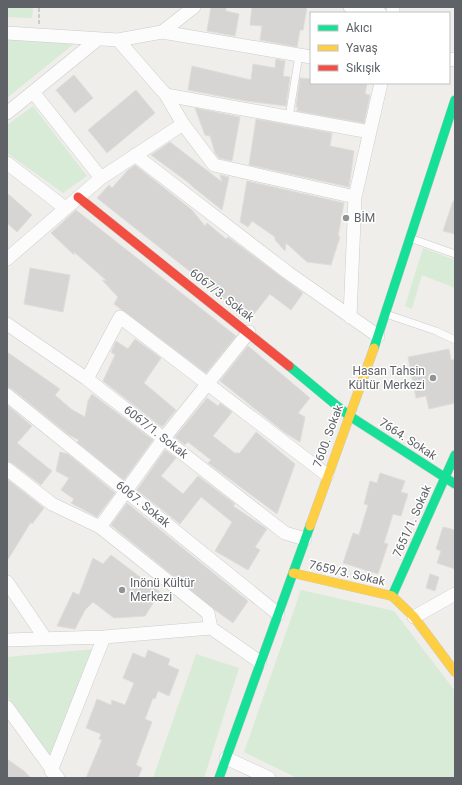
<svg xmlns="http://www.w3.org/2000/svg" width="462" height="785" viewBox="0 0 462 785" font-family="Roboto,sans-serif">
<rect width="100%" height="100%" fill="#efeeea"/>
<!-- green -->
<path fill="#d8ebd6" d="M7,7H33L32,18L7,17Z
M7,38L75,43L7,98Z
M33,106L87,176L63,193L7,153V125Z
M423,248L455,260V288L422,275L412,309L405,306Z
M301,590L394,611L455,691V778H297L244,752Z
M95,649L53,760L7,696V657Z
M196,654L239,668L204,778H153Z"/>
<!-- building -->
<path fill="#d6d5d3" stroke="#deddd9" d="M211,7H226V11L239,14L235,36L207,31Z
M252,7H307L303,30H300L297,47L260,40L262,26L250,25Z
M276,59L285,61L283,76L290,77L286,106L246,101L188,90L192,66L251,80L253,64L275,68Z
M74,75L93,98L75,113L56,90Z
M300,78L311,79V83H367L365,94L370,95L364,123L297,111L298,107H296Z
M136,90L155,113L107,153L88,130Z
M195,108L240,117L232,161L219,158L215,153L210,136L205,135Z
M256,119L332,133L330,146L354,151L349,187L249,165Z
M170,142L222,182L220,175L229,177L222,210L193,187L189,183L151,155Z
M135,165L192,210L205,226L207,223L226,239L228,237L303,293L291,310L270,294L250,319L97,198L109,185L112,188L128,170Z
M247,181L344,203L338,236L340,237L331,265L307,262L286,243L285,251L275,240V237L252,221L248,227L240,222Z
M7,193L32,215L17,232L7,223Z
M453,201H455V234L443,231Z
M76,210L236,336L206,373L114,304L118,297L102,280L107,281L74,252V255L51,233Z
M30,268L70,275L63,312L24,304Z
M135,339L161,358L144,383L176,410L162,427L103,381L115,355L111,352L116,341L128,349Z
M248,346L310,398L298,413L305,417L300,442L284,432L220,381Z
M449,349L451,360L455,359V403L429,409L426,396L416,398L408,357Z
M7,352L60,389L55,395L71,409L85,417L88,401L92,394L153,440L124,480L77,442L79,440L69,435L12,389L7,387Z
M207,398L218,406L220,403L232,412L213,436L236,454L237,452L239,454L256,432L295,464L277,514L208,463L211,460L188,442L185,445L175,437Z
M7,405L32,426L17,443L52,471L41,485L12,463L7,461Z
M165,450L176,458L161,476L183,494L198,476L235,504L233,506L267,529L255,547L260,550L248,570L215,551L232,522L201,497L180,524L137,490Z
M60,452L68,454L115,493L97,517L71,503L74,499L61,490L69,478L56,471Z
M380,473L405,481L401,492L408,494L401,516L393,514L384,543L388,544L378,574L343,563L353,533L359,535L368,505L364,504L370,481L377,483Z
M7,479L44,508L32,524L31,522L7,561Z
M127,503L248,601L233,623L215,610L111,525Z
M443,527L455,530V569L437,563L441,551L436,549Z
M111,555L160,592L145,616L114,618L93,602L85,610L75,629L57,626L73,592L79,595L93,558L103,564Z
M430,574L439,577L435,591L426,588Z
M148,650L170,659L168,665L179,670L169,696L158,691L155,699L153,698L145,719L152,722L136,765L142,768L138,778H86L102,740L99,739L101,734L86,728L97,699L111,705L112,700L125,705L134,683L123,678L133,653L145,658Z
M7,759L24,771L31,778H7Z"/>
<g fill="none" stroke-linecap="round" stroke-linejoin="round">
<!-- lane casing -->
<g stroke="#cbcccc" stroke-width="8">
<path id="lane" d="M289,117L299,55
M410,238L455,254
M386,314L436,331L455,340"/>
</g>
<!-- street casing -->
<g stroke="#cbcccc" stroke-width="14">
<path id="street" d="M350,7L380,13
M393,13V7
M162,32L311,57
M7,33L118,40L162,32L194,7
M118,40L166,95L183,124L214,165L355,197
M449,60L455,59
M33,92L101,178
M166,95L370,132
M7,113L98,39
M135,155L287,272L378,336
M7,163L65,208
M7,259L101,178L183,124
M350,317L355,197L381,83
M7,324L87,379L285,533L305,539
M87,379L120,317L327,475
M7,395L278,614
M7,469L52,504L100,527L208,613L211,628
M100,527L164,438L249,332
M7,582L45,638
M414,617L455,594
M7,640L104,637L211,628L260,662
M7,707L58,778
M226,758L269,778
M51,771L104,637"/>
</g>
<!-- fast casing -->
<g stroke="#cacacb" stroke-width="10">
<path id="fast" d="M374,348L455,100
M289,366L348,415L455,484
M392,596L455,455
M219,778L310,526"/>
</g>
<!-- slow casing -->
<g stroke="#cacacb" stroke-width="10">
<path id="slow" d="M310,526L374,348
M293,573L392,596L414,617L455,672"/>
</g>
<!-- jam casing -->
<g stroke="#cacacb" stroke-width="10">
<path id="jam" d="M78,197L289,366"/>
</g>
<!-- path -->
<path stroke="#cacfcc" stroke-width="2" stroke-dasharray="4 2" stroke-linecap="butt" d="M39,24V7"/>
<!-- lane -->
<use href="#lane" stroke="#fdfcfc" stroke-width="7"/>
<!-- street -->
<use href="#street" stroke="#fdfcfc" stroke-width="13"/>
<!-- fast -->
<use href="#fast" stroke="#16e098" stroke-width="9"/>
<!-- slow -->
<use href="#slow" stroke="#ffcf43" stroke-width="9"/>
<!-- jam -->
<use href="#jam" stroke="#f24e42" stroke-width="9"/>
</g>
<!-- markers -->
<g fill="#919496" stroke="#fff" stroke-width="1.5">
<circle cx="346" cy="218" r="4"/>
<circle cx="433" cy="378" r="4"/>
<circle cx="122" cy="590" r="4"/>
</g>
<g text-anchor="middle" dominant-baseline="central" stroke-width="3" stroke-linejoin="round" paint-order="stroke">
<!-- poi labels -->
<g font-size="12" fill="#5f6368" stroke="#fff" text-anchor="start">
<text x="354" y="218">BİM</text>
<text x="425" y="371" text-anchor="end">Hasan Tahsin<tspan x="425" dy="14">Kültür Merkezi</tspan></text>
<text x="130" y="583">Inönü Kültür<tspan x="130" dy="14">Merkezi</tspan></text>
</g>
<!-- street labels -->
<g font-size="12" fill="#5f6368" stroke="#fff">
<text transform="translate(222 295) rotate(38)">6067/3. Sokak</text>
<text transform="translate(156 432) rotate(38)">6067/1. Sokak</text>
<text transform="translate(328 436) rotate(-70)">7600. Sokak</text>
<text transform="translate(408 439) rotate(33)">7664. Sokak</text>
<text transform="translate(143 504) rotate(39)">6067. Sokak</text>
<text transform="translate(412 521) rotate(-66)">7651/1. Sokak</text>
<text transform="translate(347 573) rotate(13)">7659/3. Sokak</text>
</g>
</g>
<!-- border -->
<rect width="462" height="785" fill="none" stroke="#5f6368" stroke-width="16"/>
<!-- legend -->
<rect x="310" y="12" width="140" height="72" fill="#ffffff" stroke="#bfc1c3"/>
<rect x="318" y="25" width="20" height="6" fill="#16e098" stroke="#bfc1c3"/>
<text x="346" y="32" font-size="12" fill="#5f6368">Akıcı</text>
<rect x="318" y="45" width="20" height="6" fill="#ffcf43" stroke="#bfc1c3"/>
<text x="346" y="52" font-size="12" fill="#5f6368">Yavaş</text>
<rect x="318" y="65" width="20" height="6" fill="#f24e42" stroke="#bfc1c3"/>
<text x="346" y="72" font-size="12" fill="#5f6368">Sıkışık</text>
</svg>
